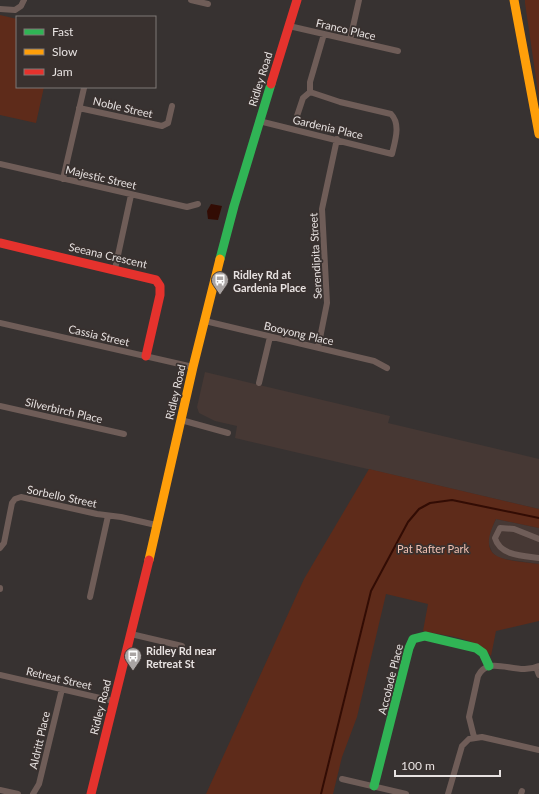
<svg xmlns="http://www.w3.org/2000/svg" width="539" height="794" viewBox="0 0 539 794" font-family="Lato,sans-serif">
<rect width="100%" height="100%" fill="#373231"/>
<!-- built -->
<path fill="#463834" d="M205,372L390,416L388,423L539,459V509L235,438L237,426L215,421L199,413L197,407Z
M496,519L539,528V564L498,558L492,552L488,542V536Z"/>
<!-- green -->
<path fill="#5e2b1a" d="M525,0H539V99L525,3Z
M0,15L17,19V87H44L36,123L0,115Z
M369,469L539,509V528L496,519C474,563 507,559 539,564V621L496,631L491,656C476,637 445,636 423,631L428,604L386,594L357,717L342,757L333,794H206L304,579Z"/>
<!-- water -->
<path fill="#320c04" d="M211,204L222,206L218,220L208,219L207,211Z"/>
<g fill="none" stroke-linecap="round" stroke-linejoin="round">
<!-- stream -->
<path stroke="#320c04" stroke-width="2" d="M321,794L371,591L408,522L419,509L430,503L452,500L539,518"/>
<!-- street -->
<path stroke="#6f5d58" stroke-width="6" d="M191,0L208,4
M0,9L15,10L21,6L24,0
M289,26L398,51
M350,40L359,0
M79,108L162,126L168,123L172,106
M297,116L303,98L310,92
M259,121L392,154C395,141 401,124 391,114L340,102L310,92V82L324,34
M0,164L187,207L198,204
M63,179L84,88
M115,269L131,195
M205,321L374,361L387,368
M0,323L193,367
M318,348L327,303L322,209L337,139
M259,383L270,337
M0,406L124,434
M181,420L228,433
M539,539L514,529L500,528L495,538C500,556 524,556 539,558
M0,548L4,543L12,503L15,499L21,497L97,514L121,517L156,525
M0,588V589
M90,597L108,516
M131,634L182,646
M536,667L539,675
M0,675L113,701
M474,737L469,717L478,676C489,653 517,677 539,666
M342,779L406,794
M0,790L18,794
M33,794L39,784L62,689
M448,794L462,746L469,739L482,737L539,750
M521,794L522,791"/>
<!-- fast -->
<path stroke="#30b455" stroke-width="9" d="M220,259L234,206L271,84
M374,786L409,648L413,639L425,636L476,648L483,653L489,666"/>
<!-- slow -->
<path stroke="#ff9f0a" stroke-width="9" d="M514,0L539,134
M149,560L193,367L220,259"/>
<!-- jam -->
<path stroke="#e5322d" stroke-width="9" d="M271,84L297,0
M0,243L156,280L160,286V295L146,356
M91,794L149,560"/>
</g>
<!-- icons -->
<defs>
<g id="bus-pin" transform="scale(0.9)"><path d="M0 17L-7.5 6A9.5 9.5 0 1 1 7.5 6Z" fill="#a9a4a3" stroke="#39312f"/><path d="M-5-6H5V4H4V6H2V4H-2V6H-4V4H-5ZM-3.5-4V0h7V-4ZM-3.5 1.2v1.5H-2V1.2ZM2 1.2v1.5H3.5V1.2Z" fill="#fff"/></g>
</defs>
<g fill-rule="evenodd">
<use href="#bus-pin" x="220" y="280"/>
<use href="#bus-pin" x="133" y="656"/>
</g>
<g text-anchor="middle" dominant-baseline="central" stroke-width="3.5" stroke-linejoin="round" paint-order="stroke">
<!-- street labels -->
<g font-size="11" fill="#e7e2e1" stroke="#39312f">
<text transform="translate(346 29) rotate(13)">Franco Place</text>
<text transform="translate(260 79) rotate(-73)">Ridley Road</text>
<text transform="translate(123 107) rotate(13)">Noble Street</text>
<text transform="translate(328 127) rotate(13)">Gardenia Place</text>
<text transform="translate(101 177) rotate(13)">Majestic Street</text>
<text transform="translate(108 255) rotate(13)">Seeana Crescent</text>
<text transform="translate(315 256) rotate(-93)">Serendipita Street</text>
<text transform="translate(299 333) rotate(13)">Booyong Place</text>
<text transform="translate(99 335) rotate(13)">Cassia Street</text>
<text transform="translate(175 392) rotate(-77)">Ridley Road</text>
<text transform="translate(64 410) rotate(13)">Silverbirch Place</text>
<text transform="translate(62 496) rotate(12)">Sorbello Street</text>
<text transform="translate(59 678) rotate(13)">Retreat Street</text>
<text transform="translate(390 679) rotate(-76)">Accolade Place</text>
<text transform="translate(100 707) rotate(-76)">Ridley Road</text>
<text transform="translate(39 740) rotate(-77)">Aldritt Place</text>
</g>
<!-- poi labels -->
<g font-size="11" font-weight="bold" fill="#e7e2e1" stroke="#39312f" text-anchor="start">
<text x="233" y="274">Ridley Rd at<tspan x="233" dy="13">Gardenia Place</tspan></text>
<text x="146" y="650">Ridley Rd near<tspan x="146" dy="13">Retreat St</tspan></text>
</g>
<!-- park labels -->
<g font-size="11" fill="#f1c1b2" stroke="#39312f">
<text x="433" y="548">Pat Rafter Park</text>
</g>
</g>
<!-- legend -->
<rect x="16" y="16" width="140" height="72" fill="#39312f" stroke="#7f7876"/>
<rect x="24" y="29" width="20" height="6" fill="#30b455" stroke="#7f7876"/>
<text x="52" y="36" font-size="12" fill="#e7e2e1">Fast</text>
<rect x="24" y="49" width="20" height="6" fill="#ff9f0a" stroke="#7f7876"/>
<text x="52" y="56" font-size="12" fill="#e7e2e1">Slow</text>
<rect x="24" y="69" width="20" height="6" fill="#e5322d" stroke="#7f7876"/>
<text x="52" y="76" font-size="12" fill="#e7e2e1">Jam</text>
<!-- scale -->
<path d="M395 770v6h105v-6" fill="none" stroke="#e7e2e1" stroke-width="2"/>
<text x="401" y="770" font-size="12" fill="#e7e2e1" stroke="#39312f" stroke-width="3" paint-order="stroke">100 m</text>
</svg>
